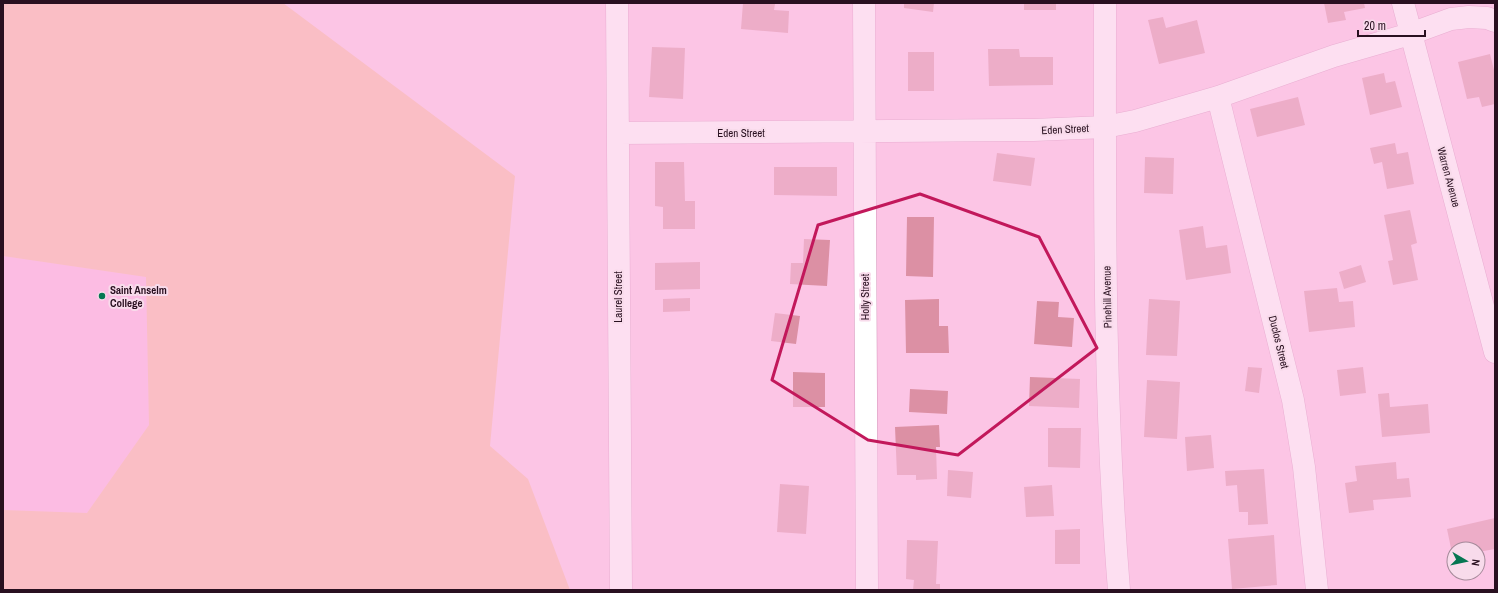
<svg xmlns="http://www.w3.org/2000/svg" width="1498" height="593" viewBox="0 0 1498 593" font-family="'Archivo Narrow',sans-serif">
<rect width="100%" height="100%" fill="#fcc5e5"/>
<!-- built -->
<path fill="#fdb2df" d="M3,3H275L126,590H3Z"/>
<!-- green -->
<path fill="#f9b79d" d="M3,3H283L515,176L490,446L528,479L570,590H3V510L87,513L149,425L146,277L3,256Z"/>
<!-- building -->
<path fill="#dc90a4" d="M743,3L775,4L774,10L789,11L788,33L741,29Z
M904,3H934L933,12L904,8Z
M1024,3H1056V10H1024Z
M1324,3H1364L1365,8L1344,12L1346,20L1328,23Z
M1163,17L1166,28L1197,20L1205,53L1159,64L1148,20Z
M652,47L685,48L683,99L649,97Z
M988,49H1019L1020,57H1053V85L989,86Z
M908,52H934V91H908Z
M1490,54L1495,74V104L1482,107L1479,97L1467,99L1458,62Z
M1384,73L1386,83L1395,81L1402,107L1370,115L1362,78Z
M1298,97L1305,125L1257,137L1250,109Z
M1395,143L1397,154L1408,152L1414,184L1387,189L1382,162L1374,164L1370,148Z
M997,153L1035,158L1031,186L993,181Z
M1145,157L1174,158L1173,194L1144,193Z
M655,162H684L685,201H695V229H663V207L655,206Z
M774,167H837V196L774,195Z
M1410,210L1417,243L1411,245L1418,280L1393,285L1388,261L1393,260L1384,215Z
M907,217H934L933,277L906,276Z
M1203,226L1206,248L1227,245L1231,273L1186,280L1179,230Z
M804,239L830,240L827,286L790,284L791,263H803Z
M700,262V289L655,290V263Z
M1361,265L1366,282L1344,289L1339,272Z
M1337,288L1339,302L1353,301L1355,327L1309,332L1304,291Z
M690,298V311L663,312V299Z
M939,299V326H948L949,353H906L905,300Z
M1149,299L1180,301L1177,356L1146,355Z
M1037,301L1059,302L1058,317L1074,318L1072,347L1034,344Z
M775,313L800,316L796,344L771,341Z
M1248,367L1262,368L1259,393L1245,391Z
M1363,367L1366,393L1340,396L1337,370Z
M793,372L825,373V407H793Z
M1030,377L1080,379L1079,408L1029,406Z
M1147,380L1180,382L1177,439L1144,437Z
M910,389L948,391L947,414L909,412Z
M1389,393L1390,407L1428,404L1430,433L1382,437L1378,394Z
M939,425L940,447H936L937,479L916,480V475H897L895,427Z
M1048,428H1081L1080,468L1048,467Z
M1211,435L1214,468L1187,471L1185,437Z
M1396,462L1397,479L1409,478L1411,497L1373,500L1374,510L1349,513L1345,483L1357,481L1355,466Z
M1264,469L1268,524L1248,525V512H1239L1237,485L1226,486L1225,471Z
M948,470L973,472L971,498L947,496Z
M780,484L809,486L806,534L777,532Z
M1052,485L1054,516L1026,517L1024,487Z
M1495,518V549L1478,552V549H1454L1453,558L1447,529Z
M1080,529V564H1055V530Z
M1274,535L1277,585L1232,589L1228,539Z
M907,540L938,541L936,584H940V590H913L914,580L906,579Z"/>
<g fill="none" stroke-linecap="round" stroke-linejoin="round">
<!-- minor casing -->
<g stroke="#d493ba" stroke-width="23">
<path id="minor" d="M617,3L621,590
M864,3L867,590
M1105,3C1105,199 1103,395 1119,590
M1403,3L1495,352
M1218,97L1293,400L1304,467L1317,590
M618,133L1033,130L1105,127L1135,121L1218,97L1334,56L1410,34L1451,19L1469,17L1487,18L1495,21"/>
</g>
<!-- minor -->
<use href="#minor" stroke="#fff" stroke-width="22"/>
</g>
<!-- marked area -->
<path d="M0 0H1498V593H0ZM920,194L1039,237L1097,348L958,455L868,440L772,380L818,225Z" fill="#fcc5e5" fill-opacity=".55" fill-rule="evenodd"/>
<path fill="none" stroke="#c2185b" stroke-width="3" stroke-linejoin="round" d="M920,194L1039,237L1097,348L958,455L868,440L772,380L818,225Z"/>
<!-- markers -->
<circle fill="#057752" stroke="#f8dbeb" stroke-width="1.5" cx="102" cy="296" r="4"/>
<g text-anchor="middle" dominant-baseline="central" stroke-width="4" stroke-linejoin="round" paint-order="stroke">
<!-- street labels -->
<g font-size="11" fill="#291020" stroke="#f8dbeb">
<text transform="translate(1065 129) rotate(-3)">Eden Street</text>
<text x="741" y="133">Eden Street</text>
<text transform="translate(1449 177) rotate(75)">Warren Avenue</text>
<text transform="translate(618 297) rotate(-90)">Laurel Street</text>
<text transform="translate(865 297) rotate(-90)">Holly Street</text>
<text transform="translate(1107 297) rotate(-91)">Pinehill Avenue</text>
<text transform="translate(1279 342) rotate(76)">Duclos Street</text>
</g>
<!-- poi labels -->
<g font-size="11" font-weight="bold" fill="#291020" stroke="#f8dbeb" text-anchor="start">
<text x="110" y="290">Saint Anselm<tspan x="110" dy="13">College</tspan></text>
</g>
</g>
<!-- border -->
<rect width="1498" height="593" fill="none" stroke="#291020" stroke-width="8"/>
<!-- north arrow -->
<g transform="translate(1466 561) rotate(99)"><circle r="19" fill="#f8dbeb" stroke="#a58a9a"/>
<path d="M0-3L7 15L0 10L-7 15Z" fill="#057752"/>
<text y="-6" font-size="11" font-weight="bold" text-anchor="middle" fill="#291020">N</text>
</g>
<!-- scale -->
<path d="M1358 30v6h67v-6" fill="none" stroke="#291020" stroke-width="2"/>
<text x="1364" y="30" font-size="12" fill="#291020" stroke="#f8dbeb" stroke-width="3" paint-order="stroke">20 m</text>
</svg>
